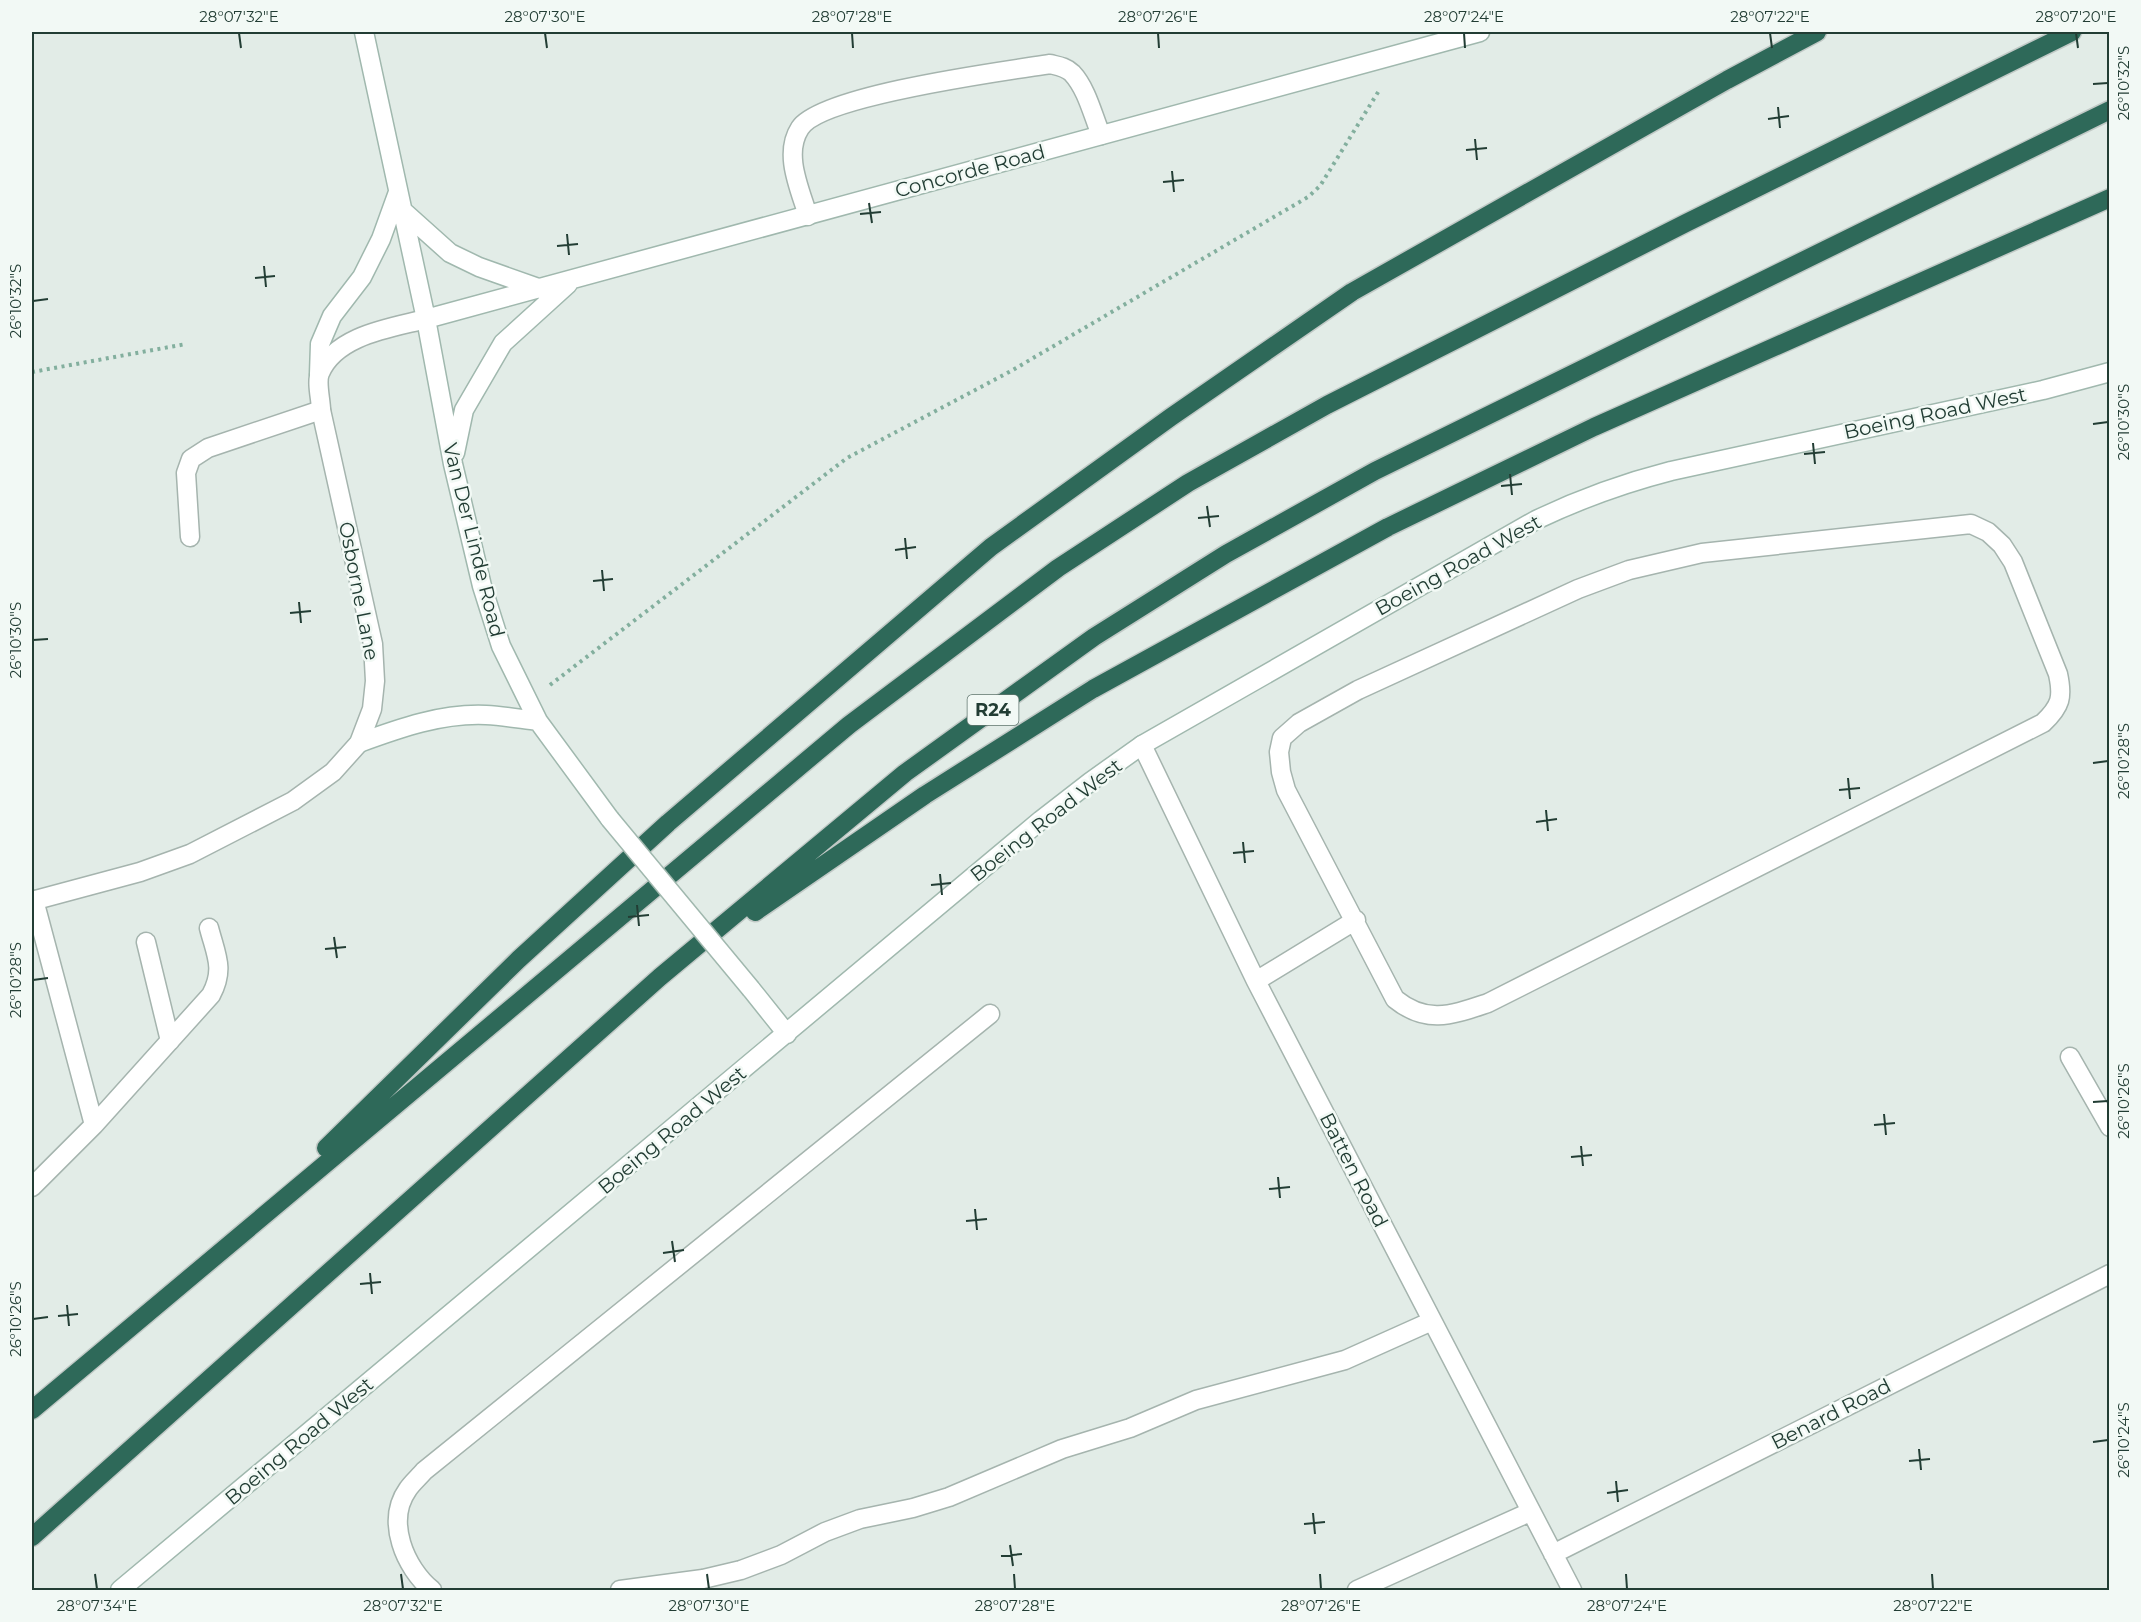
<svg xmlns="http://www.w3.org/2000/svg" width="2141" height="1622" viewBox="0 0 2141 1622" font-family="Montserrat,sans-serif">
<rect width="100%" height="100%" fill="#e2ece7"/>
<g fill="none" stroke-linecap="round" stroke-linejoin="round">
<!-- lane casing -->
<g stroke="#a5b4ae" stroke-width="21">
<path id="lane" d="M808,216C800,189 783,154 800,128C821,95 1005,71 1050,64C1058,66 1066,67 1072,73C1087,89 1093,116 1101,135
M190,537L186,473L191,459L208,448L321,410
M34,900L94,1125L211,995C225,969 216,955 209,928
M146,942L170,1041
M32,1187L94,1125"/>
</g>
<!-- street casing -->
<g stroke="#a5b4ae" stroke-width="21">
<path id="street" d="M1971,524L1988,532L2002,545L2013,562L2058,674C2063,697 2061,706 2043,723L1488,1003C1452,1015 1427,1025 1395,999L1286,790L1281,772L1279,752L1282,738L1299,723L1358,690L1578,589L1629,570L1702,553Z
M1142,745L1256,981L1572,1590
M32,901L140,872L190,854L293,801L333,772L359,743L372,709L375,681L373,644L321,410C321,400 316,382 320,373C336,335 391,328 426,319
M1256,981L1356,920
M2070,1057L2110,1127
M1553,1554L2110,1274
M432,1590C405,1568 385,1521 408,1489C412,1483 419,1477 424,1471L990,1014
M620,1590L703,1579L741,1570L781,1555L825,1532L860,1519L913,1508L949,1497L1062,1449L1130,1428L1196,1400L1345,1360L1432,1321
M1357,1590L1530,1512"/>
</g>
<!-- secondary casing -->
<g stroke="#a0b8ae" stroke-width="21">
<path id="secondary" d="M364,32L426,319L453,464L482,586L501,646L538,721L610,819
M402,210L450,253L479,267L541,289
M426,319L1480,32
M319,374L320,344L332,316L362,277L381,239L398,192
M455,453L464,410L503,343L568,284
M359,743C400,728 442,713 486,715C504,716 521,719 538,721
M751,989L787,1034
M120,1590L1041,820L1090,782L1142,745L1536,520C1580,499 1624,483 1671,471L2043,390L2110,372"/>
</g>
<!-- highway casing -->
<g stroke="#c1c9c6" stroke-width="21">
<path id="highway" d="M755,912L925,795L1093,689L1388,527L1594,427L2110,198
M326,1148L519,959L668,823L991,547L1171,417L1352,292L1727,80L1817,32
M32,1410L849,725L1058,568L1188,483L1327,405L1686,223L2072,32
M32,1537L660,977L905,773L1094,637L1226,554L1375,471L2110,110"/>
</g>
<!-- path -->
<path stroke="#83af9e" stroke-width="4" stroke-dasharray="3 4.5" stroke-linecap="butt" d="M32,372L186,344
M550,685L847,458L1011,371L1308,197L1320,186L1380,89"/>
<!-- lane -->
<use href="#lane" stroke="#fff" stroke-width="18"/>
<!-- street -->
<use href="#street" stroke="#fff" stroke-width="18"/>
<!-- secondary -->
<use href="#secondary" stroke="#fff" stroke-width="18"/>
<!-- highway -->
<use href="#highway" stroke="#2e6959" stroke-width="18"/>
<!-- secondary-bridge casing -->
<g stroke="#a0b8ae" stroke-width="21" stroke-linecap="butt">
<path id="secondary-bridge" d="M610,819L751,989"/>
</g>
<!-- secondary-bridge -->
<use href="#secondary-bridge" stroke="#fff" stroke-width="18"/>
</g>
<!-- ticks -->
<path fill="none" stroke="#223d34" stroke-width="2" d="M239,33L241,48M545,33L547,48M852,33L853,48M1158,33L1159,48M1464,33L1465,48M1770,33L1772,48M2076,33L2078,48M2093,84L2108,83M1778,107L1780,128M1768,119L1789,116M1475,139L1477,160M1466,150L1487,148M1172,171L1174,192M1163,182L1184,180M869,203L872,223M860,214L881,212M567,234L569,255M557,246L578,244M264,266L266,287M255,278L275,276M33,301L48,299M2093,424L2108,422M1813,443L1815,464M1804,454L1825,452M1510,474L1512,495M1501,486L1522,484M1207,506L1210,527M1198,518L1219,516M905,538L907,559M895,550L916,547M602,570L604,591M593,581L613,579M299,602L301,623M290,613L311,611M33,640L48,639M2093,763L2108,761M1848,778L1850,799M1839,790L1860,788M1546,810L1548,831M1536,822L1557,819M1243,842L1245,863M1233,853L1254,851M940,874L942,895M931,885L951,883M637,905L639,926M628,917L649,915M334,937L337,958M325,949L346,947M33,980L48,978M2093,1102L2108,1101M1884,1114L1886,1135M1874,1125L1895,1123M1581,1146L1583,1166M1571,1157L1592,1155M1278,1177L1280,1198M1269,1189L1290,1187M975,1209L977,1230M966,1221L987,1219M672,1241L675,1262M663,1253L684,1250M370,1273L372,1294M360,1284L381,1282M67,1305L69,1326M58,1316L78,1314M33,1319L48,1317M2093,1442L2108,1440M1919,1449L1921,1470M1909,1461L1930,1459M1616,1481L1618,1502M1607,1493L1628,1490M1313,1513L1315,1534M1304,1524L1325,1522M1010,1545L1013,1566M1001,1556L1022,1554M95,1574L97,1589M401,1574L403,1589M707,1574L709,1589M1014,1574L1015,1589M1320,1574L1321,1589M1626,1574L1627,1589M1932,1574L1933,1589"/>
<g text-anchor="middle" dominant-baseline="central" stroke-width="5" stroke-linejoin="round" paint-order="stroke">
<!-- shield labels -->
<rect fill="#f2f9f5" stroke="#60756e" stroke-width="1.5" x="967.5" y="695" width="51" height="30" rx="4.5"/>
<g font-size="18" font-weight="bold" fill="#223d34">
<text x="993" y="710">R24</text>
</g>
<!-- street labels -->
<g font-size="20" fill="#223d34" stroke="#f2f9f5">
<text transform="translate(970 171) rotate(-15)">Concorde Road</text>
<text transform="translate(1935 413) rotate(-12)">Boeing Road West</text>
<text transform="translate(474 540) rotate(76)">Van Der Linde Road</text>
<text transform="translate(1458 565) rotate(-29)">Boeing Road West</text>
<text transform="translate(359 591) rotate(79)">Osborne Lane</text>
<text transform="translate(1046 820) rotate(-38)">Boeing Road West</text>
<text transform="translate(672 1130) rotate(-40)">Boeing Road West</text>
<text transform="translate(1354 1170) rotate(63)">Batten Road</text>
<text transform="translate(1831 1414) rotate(-27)">Benard Road</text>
<text transform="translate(299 1441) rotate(-40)">Boeing Road West</text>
</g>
</g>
<!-- border -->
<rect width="2141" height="1622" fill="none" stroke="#f2f9f5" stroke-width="66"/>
<rect x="33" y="33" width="2075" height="1556" fill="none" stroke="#223d34" stroke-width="2"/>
<g font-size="15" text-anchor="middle" fill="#223d34">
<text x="239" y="22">28°07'32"E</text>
<text x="545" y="22">28°07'30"E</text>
<text x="852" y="22">28°07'28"E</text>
<text x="1158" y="22">28°07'26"E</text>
<text x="1464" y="22">28°07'24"E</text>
<text x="1770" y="22">28°07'22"E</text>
<text x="2076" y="22">28°07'20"E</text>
<text transform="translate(2124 83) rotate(-90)" y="5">26°10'32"S</text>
<text transform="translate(16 301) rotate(-90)" y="5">26°10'32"S</text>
<text transform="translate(2124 422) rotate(-90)" y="5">26°10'30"S</text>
<text transform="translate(16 640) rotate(-90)" y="5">26°10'30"S</text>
<text transform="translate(2124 761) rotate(-90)" y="5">26°10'28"S</text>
<text transform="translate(16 980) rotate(-90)" y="5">26°10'28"S</text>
<text transform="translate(2124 1101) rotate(-90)" y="5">26°10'26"S</text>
<text transform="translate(16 1319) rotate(-90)" y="5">26°10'26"S</text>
<text transform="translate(2124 1440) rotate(-90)" y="5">26°10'24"S</text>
<text x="97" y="1611">28°07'34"E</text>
<text x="403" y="1611">28°07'32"E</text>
<text x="709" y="1611">28°07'30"E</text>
<text x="1015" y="1611">28°07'28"E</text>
<text x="1321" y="1611">28°07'26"E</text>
<text x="1627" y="1611">28°07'24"E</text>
<text x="1933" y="1611">28°07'22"E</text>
</g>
</svg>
